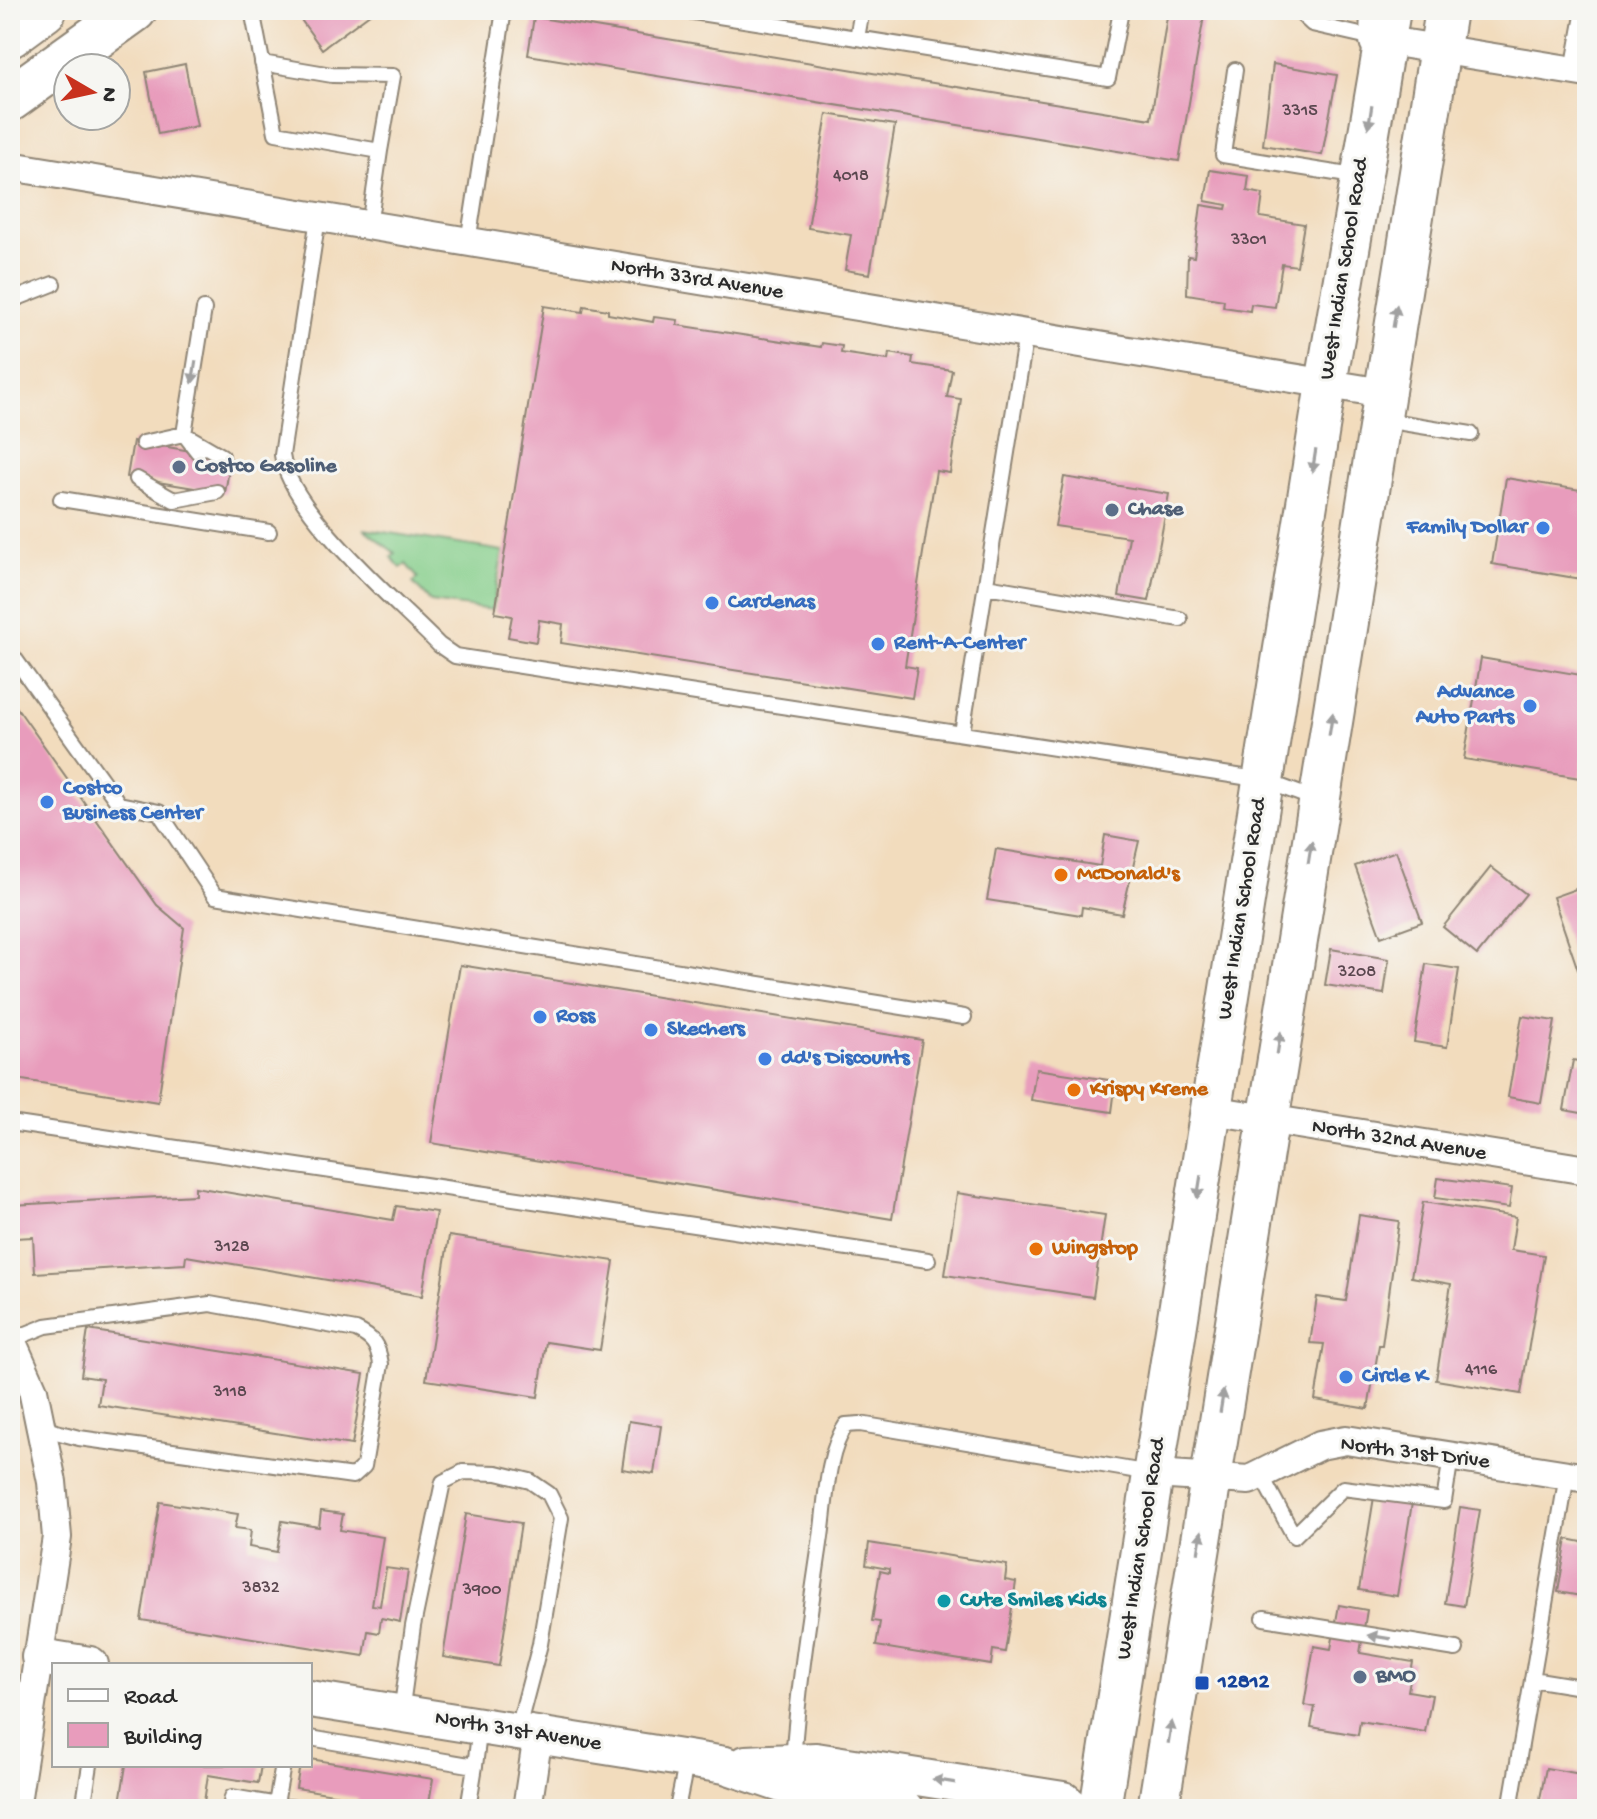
<svg xmlns="http://www.w3.org/2000/svg" width="1597" height="1819" viewBox="0 0 1597 1819" font-family="'Gochi Hand',sans-serif">
<rect width="100%" height="100%" fill="#f6f6f2"/>
<filter id="ink" filterUnits="userSpaceOnUse"><feTurbulence type="fractalNoise" baseFrequency=".0125" numOctaves="2"/><feDisplacementMap in="SourceGraphic" scale="16" xChannelSelector="R" yChannelSelector="G"/><feConvolveMatrix kernelMatrix="1 2 1 2 8 2 1 2 1" color-interpolation-filters="sRGB"/></filter>
<filter id="wash" filterUnits="userSpaceOnUse"><feTurbulence type="fractalNoise" baseFrequency=".006" numOctaves="4" result="noise"/><feDisplacementMap in="SourceGraphic" scale="32" xChannelSelector="R" yChannelSelector="G"/><feGaussianBlur stdDeviation="1.8" result="paint"/><feColorMatrix in="noise" values="0 0 0 0 0 0 0 0 0 0 0 0 0 0 0 0 0 1.4 0 .05"/><feComposite in="paint" operator="in"/></filter>
<g filter="url(#wash)">
<rect width="100%" height="100%" fill="#f2dcbd"/>
<!-- green -->
<path fill="#85ce8a" stroke="#587c5a" stroke-width="2" d="M364,529L503,551L492,610L431,602L413,583L418,578L406,564L401,568L391,557L395,553Z"/>
<g id="blocks">
<!-- building -->
<path fill="#e89cbc" d="M294,10H375L322,49Z
M1168,10H1205L1179,161L528,55L534,17L1151,119Z
M185,64L197,126L158,134L146,72Z
M1273,64L1337,75L1322,155L1263,145Z
M827,114L895,125L870,274L845,270L851,235L808,228Z
M1210,170L1249,176L1247,191L1263,194L1260,217L1304,224L1297,266L1282,264L1275,307L1251,304L1250,311L1223,307L1224,300L1187,294L1188,256L1194,257L1201,205L1226,209L1227,205L1205,201Z
M544,306L583,312L584,306L608,310V314L653,322L654,317L678,320L677,325L821,347L822,343L842,346L841,353L888,360L889,353L913,357L912,364L952,370L947,397L961,399L950,473L936,471L905,666L917,668L912,698L561,643L563,624L539,620L536,642L508,637L512,616L495,613Z
M133,441L231,458L225,493L127,477Z
M1064,477L1169,494L1149,601L1119,596L1129,537L1055,526Z
M1506,478L1587,491V580L1492,564Z
M1481,658L1587,676V736L1580,778L1464,759Z
M10,698L157,905L184,928L158,1102L10,1078Z
M1105,835L1139,841L1122,914L1082,907L1081,915L987,900L996,849L1100,866Z
M1396,851L1422,922L1381,937L1355,866Z
M1491,867L1526,894L1477,955L1443,927Z
M1587,885V967L1578,970L1553,897Z
M1331,949L1389,959L1384,994L1325,985Z
M1426,964L1459,969L1447,1047L1414,1042Z
M460,965L922,1040L892,1219L431,1143Z
M1522,1016L1555,1021L1541,1103L1508,1097Z
M1573,1060L1587,1063V1114L1564,1110Z
M1036,1069L1116,1081L1112,1112L1031,1100Z
M1438,1178L1512,1188L1509,1208L1435,1198Z
M195,1187L393,1220L396,1206L436,1212L422,1296L186,1256L185,1264L35,1273L33,1237L15,1238L12,1205L195,1195Z
M957,1193L1105,1215L1093,1297L945,1275Z
M1423,1202L1516,1217L1511,1250L1544,1255L1521,1394L1436,1380L1451,1284L1411,1277Z
M1359,1215L1399,1221L1382,1345H1379L1368,1409L1315,1400L1324,1344L1310,1343L1317,1297L1346,1301Z
M449,1236L614,1261L600,1350L546,1342L538,1397L426,1380Z
M88,1330L364,1374L352,1445L98,1405L102,1379L81,1376Z
M629,1421L661,1426L654,1474L622,1469Z
M1374,1497L1412,1503L1397,1596L1359,1590Z
M160,1502L238,1514L235,1528L251,1530L249,1547L277,1552L282,1521L319,1527L321,1511L343,1514L340,1530L383,1537L372,1605L380,1606L386,1568L408,1571L400,1622L381,1618L379,1633L368,1631L364,1656L141,1620Z
M1460,1507L1480,1510L1464,1606L1445,1603Z
M466,1514L521,1523L499,1666L443,1657Z
M1567,1539L1587,1543V1597L1558,1592Z
M869,1543L1007,1565L1005,1580L1016,1582L1005,1652L993,1650L991,1665L876,1646L880,1622L872,1621L880,1571L889,1573V1569L866,1565Z
M1339,1605L1367,1610L1360,1653L1413,1662L1408,1691L1432,1695L1425,1732L1360,1721L1358,1735L1311,1727L1315,1707L1304,1705L1314,1646L1331,1649Z
M310,1759L433,1779L428,1809H357L358,1798L296,1788L300,1765H310Z
M126,1765H261L258,1783L208,1775L203,1809H119Z
M1546,1768L1587,1775V1809H1538Z"/>
</g>
</g>
<g filter="url(#ink)">
<use href="#blocks" fill-opacity="0" stroke="#8e8474" stroke-width="2"/>
<g fill="none" stroke-linecap="round" stroke-linejoin="round">
<!-- service casing -->
<g stroke="#8e8474" stroke-width="18">
<path id="service" d="M252,10L276,133L380,151L369,226
M681,10L1108,78L1121,11
M1297,10L1312,24L1378,39
M857,38L862,10
M262,63L332,75L393,76L380,151
M1235,70L1223,155L1360,177
M1573,70L1584,10
M318,218L282,455C289,511 398,603 439,645L455,656L1263,780L1317,800
M468,242L504,10
M10,301L53,284
M1384,420L1471,434
M143,443L184,434L222,456
M198,452L184,434L204,309
M137,479L174,500L217,492
M61,499L269,532
M986,586L1180,619
M10,652L119,804L159,812L215,896L964,1017
M962,733L1026,334
M10,1123L928,1260
M11,1340L46,1326L210,1304L356,1330C373,1338 378,1345 381,1364L364,1466L353,1476L79,1438L41,1428
M1261,1475L1294,1536L1343,1488L1444,1501L1451,1457
M1264,1618L1456,1649
M1532,1679L1587,1688
M401,1713L413,1626L443,1482L463,1472L497,1473L530,1481L549,1494L561,1518L540,1644L517,1732
M310,1738L475,1766L468,1809
M793,1762C798,1686 810,1612 821,1537C826,1503 826,1454 846,1425L860,1424L1150,1473
M475,1766L480,1726
M276,1804L283,1765
M83,1809L90,1765
M230,1809L232,1797L302,1809
M677,1809L687,1759
M1510,1809L1567,1475"/>
</g>
<!-- minor casing -->
<g stroke="#8e8474" stroke-width="32">
<path id="minor" d="M1382,40L1587,73
M10,166L1383,393
M1211,1110L1587,1170
M10,1338L33,1390L52,1482L57,1537L15,1809
M1154,1474L1249,1480L1320,1445L1346,1440L1587,1478
M527,1809L538,1735"/>
</g>
<!-- tertiary casing -->
<g stroke="#8e8474" stroke-width="40">
<path id="tertiary" d="M40,1657L90,1665
M310,1699L725,1765L808,1793L905,1809
M746,1764L816,1761L1063,1800L1074,1809"/>
</g>
<!-- secondary casing -->
<g stroke="#8e8474" stroke-width="44">
<path id="secondary" d="M1100,1809L1326,384L1390,10
M1158,1809L1446,10"/>
</g>
<!-- trunk casing -->
<g stroke="#8e8474" stroke-width="48">
<path id="trunk" d="M10,35L44,10
M1382,40L1383,10
M10,99L134,10"/>
</g>
<!-- service -->
<use href="#service" stroke="#fff" stroke-width="14"/>
<!-- minor -->
<use href="#minor" stroke="#fff" stroke-width="28"/>
<!-- tertiary -->
<use href="#tertiary" stroke="#fff" stroke-width="36"/>
<!-- secondary -->
<use href="#secondary" stroke="#fff" stroke-width="40"/>
<!-- trunk -->
<use href="#trunk" stroke="#fff" stroke-width="44"/>
</g>
<!-- one-way arrows -->
<defs><path id="oneway-solid" d="M-6-.8H1V-3.2L6.5 0L1 3.2V.8H-6Z" transform="scale(2)"/></defs>
<g fill="#a0a0a0">
<use href="#oneway-solid" transform="translate(1370 117) rotate(99)"/>
<use href="#oneway-solid" transform="translate(1395 316) rotate(-81)"/>
<use href="#oneway-solid" transform="translate(194 372) rotate(99)"/>
<use href="#oneway-solid" transform="translate(1314 461) rotate(99)"/>
<use href="#oneway-solid" transform="translate(1331 724) rotate(-81)"/>
<use href="#oneway-solid" transform="translate(1310 852) rotate(-81)"/>
<use href="#oneway-solid" transform="translate(1279 1043) rotate(-81)"/>
<use href="#oneway-solid" transform="translate(1199 1187) rotate(99)"/>
<use href="#oneway-solid" transform="translate(1222 1401) rotate(-81)"/>
<use href="#oneway-solid" transform="translate(1200 1542) rotate(-81)"/>
<use href="#oneway-solid" transform="translate(1379 1637) rotate(-171)"/>
<use href="#oneway-solid" transform="translate(1170 1732) rotate(-81)"/>
<use href="#oneway-solid" transform="translate(944 1781) rotate(-171)"/>
</g>
</g>
<!-- markers -->
<g fill="#5c6f8a" stroke="#f6f6f2" stroke-width="3">
<circle cx="179" cy="467" r="8"/>
<circle cx="1112" cy="510" r="8"/>
<circle cx="1360" cy="1677" r="8"/>
</g>
<g fill="#3f7fe0" stroke="#f6f6f2" stroke-width="3">
<circle cx="1543" cy="528" r="8"/>
<circle cx="712" cy="603" r="8"/>
<circle cx="878" cy="644" r="8"/>
<circle cx="1530" cy="706" r="8"/>
<circle cx="47" cy="802" r="8"/>
<circle cx="540" cy="1017" r="8"/>
<circle cx="651" cy="1030" r="8"/>
<circle cx="765" cy="1059" r="8"/>
<circle cx="1346" cy="1377" r="8"/>
</g>
<g fill="#e8710a" stroke="#f6f6f2" stroke-width="3">
<circle cx="1061" cy="875" r="8"/>
<circle cx="1074" cy="1090" r="8"/>
<circle cx="1036" cy="1249" r="8"/>
</g>
<circle fill="#0f9aa8" stroke="#f6f6f2" stroke-width="3" cx="944" cy="1601" r="8"/>
<rect fill="#1a4fb4" stroke="#f6f6f2" stroke-width="3" x="1194" y="1675" width="16" height="16" rx="4"/>
<g text-anchor="middle" dominant-baseline="central" stroke-width="6" stroke-linejoin="round" paint-order="stroke">
<!-- number labels -->
<g font-size="18" fill="#5a474f">
<text x="1300" y="111">3315</text>
<text x="851" y="176">4018</text>
<text x="1249" y="240">3301</text>
<text x="1357" y="972">3208</text>
<text x="232" y="1247">3128</text>
<text x="1481" y="1370">4116</text>
<text x="230" y="1392">3118</text>
<text x="261" y="1588">3832</text>
<text x="482" y="1590">3900</text>
</g>
<!-- street labels -->
<g font-size="22" fill="#2b2b2b" stroke="#f6f6f2">
<text transform="translate(1345 269) rotate(-81)">West Indian School Road</text>
<text transform="translate(697 280) rotate(9)">North 33rd Avenue</text>
<text transform="translate(1243 909) rotate(-81)">West Indian School Road</text>
<text transform="translate(1399 1141) rotate(9)">North 32nd Avenue</text>
<text transform="translate(1415 1454) rotate(7)">North 31st Drive</text>
<text transform="translate(1142 1549) rotate(-81)">West Indian School Road</text>
<text transform="translate(518 1732) rotate(9)">North 31st Avenue</text>
</g>
<!-- service labels -->
<g font-size="22" font-weight="bold" fill="#4e5e75" stroke="#f6f6f2" text-anchor="start">
<text x="195" y="467">Costco Gasoline</text>
<text x="1128" y="510">Chase</text>
<text x="1376" y="1677">BMO</text>
</g>
<!-- shop labels -->
<g font-size="22" font-weight="bold" fill="#366cbe" stroke="#f6f6f2" text-anchor="start">
<text x="1527" y="528" text-anchor="end">Family Dollar</text>
<text x="728" y="603">Cardenas</text>
<text x="894" y="644">Rent-A-Center</text>
<text x="1514" y="693" text-anchor="end">Advance<tspan x="1514" dy="25">Auto Parts</tspan></text>
<text x="63" y="789">Costco<tspan x="63" dy="25">Business Center</tspan></text>
<text x="556" y="1017">Ross</text>
<text x="667" y="1030">Skechers</text>
<text x="781" y="1059">dd's Discounts</text>
<text x="1362" y="1377">Circle K</text>
</g>
<!-- food labels -->
<g font-size="22" font-weight="bold" fill="#c56008" stroke="#f6f6f2" text-anchor="start">
<text x="1077" y="875">McDonald's</text>
<text x="1090" y="1090">Krispy Kreme</text>
<text x="1052" y="1249">Wingstop</text>
</g>
<!-- culture labels -->
<g font-size="22" font-weight="bold" fill="#0d838f" stroke="#f6f6f2" text-anchor="start">
<text x="960" y="1601">Cute Smiles Kids</text>
</g>
<!-- transit labels -->
<g font-size="22" font-weight="bold" fill="#164399" stroke="#f6f6f2" text-anchor="start">
<text x="1218" y="1683">12812</text>
</g>
</g>
<!-- margin -->
<rect width="1597" height="1819" fill="none" stroke="#f6f6f2" stroke-width="40"/>
<!-- legend -->
<rect x="52" y="1663" width="260" height="104" fill="#f6f6f2" stroke="#a5a5a2" stroke-width="2"/>
<rect x="68" y="1689" width="40" height="12" fill="#ffffff" stroke="#a5a5a2" stroke-width="2"/>
<text x="124" y="1703" font-size="24" fill="#2b2b2b">Road</text>
<rect x="68" y="1723" width="40" height="24" fill="#e89cbc" stroke="#a5a5a2" stroke-width="2"/>
<text x="124" y="1743" font-size="24" fill="#2b2b2b">Building</text>
<!-- north arrow -->
<g transform="translate(92 92) rotate(99)"><circle r="38" fill="#f6f6f2" stroke="#a5a5a2" stroke-width="2"/>
<path d="M0-6L14 30L0 20L-14 30Z" fill="#c8321e"/>
<text y="-12" font-size="22" font-weight="bold" text-anchor="middle" fill="#2b2b2b">N</text>
</g>
</svg>
